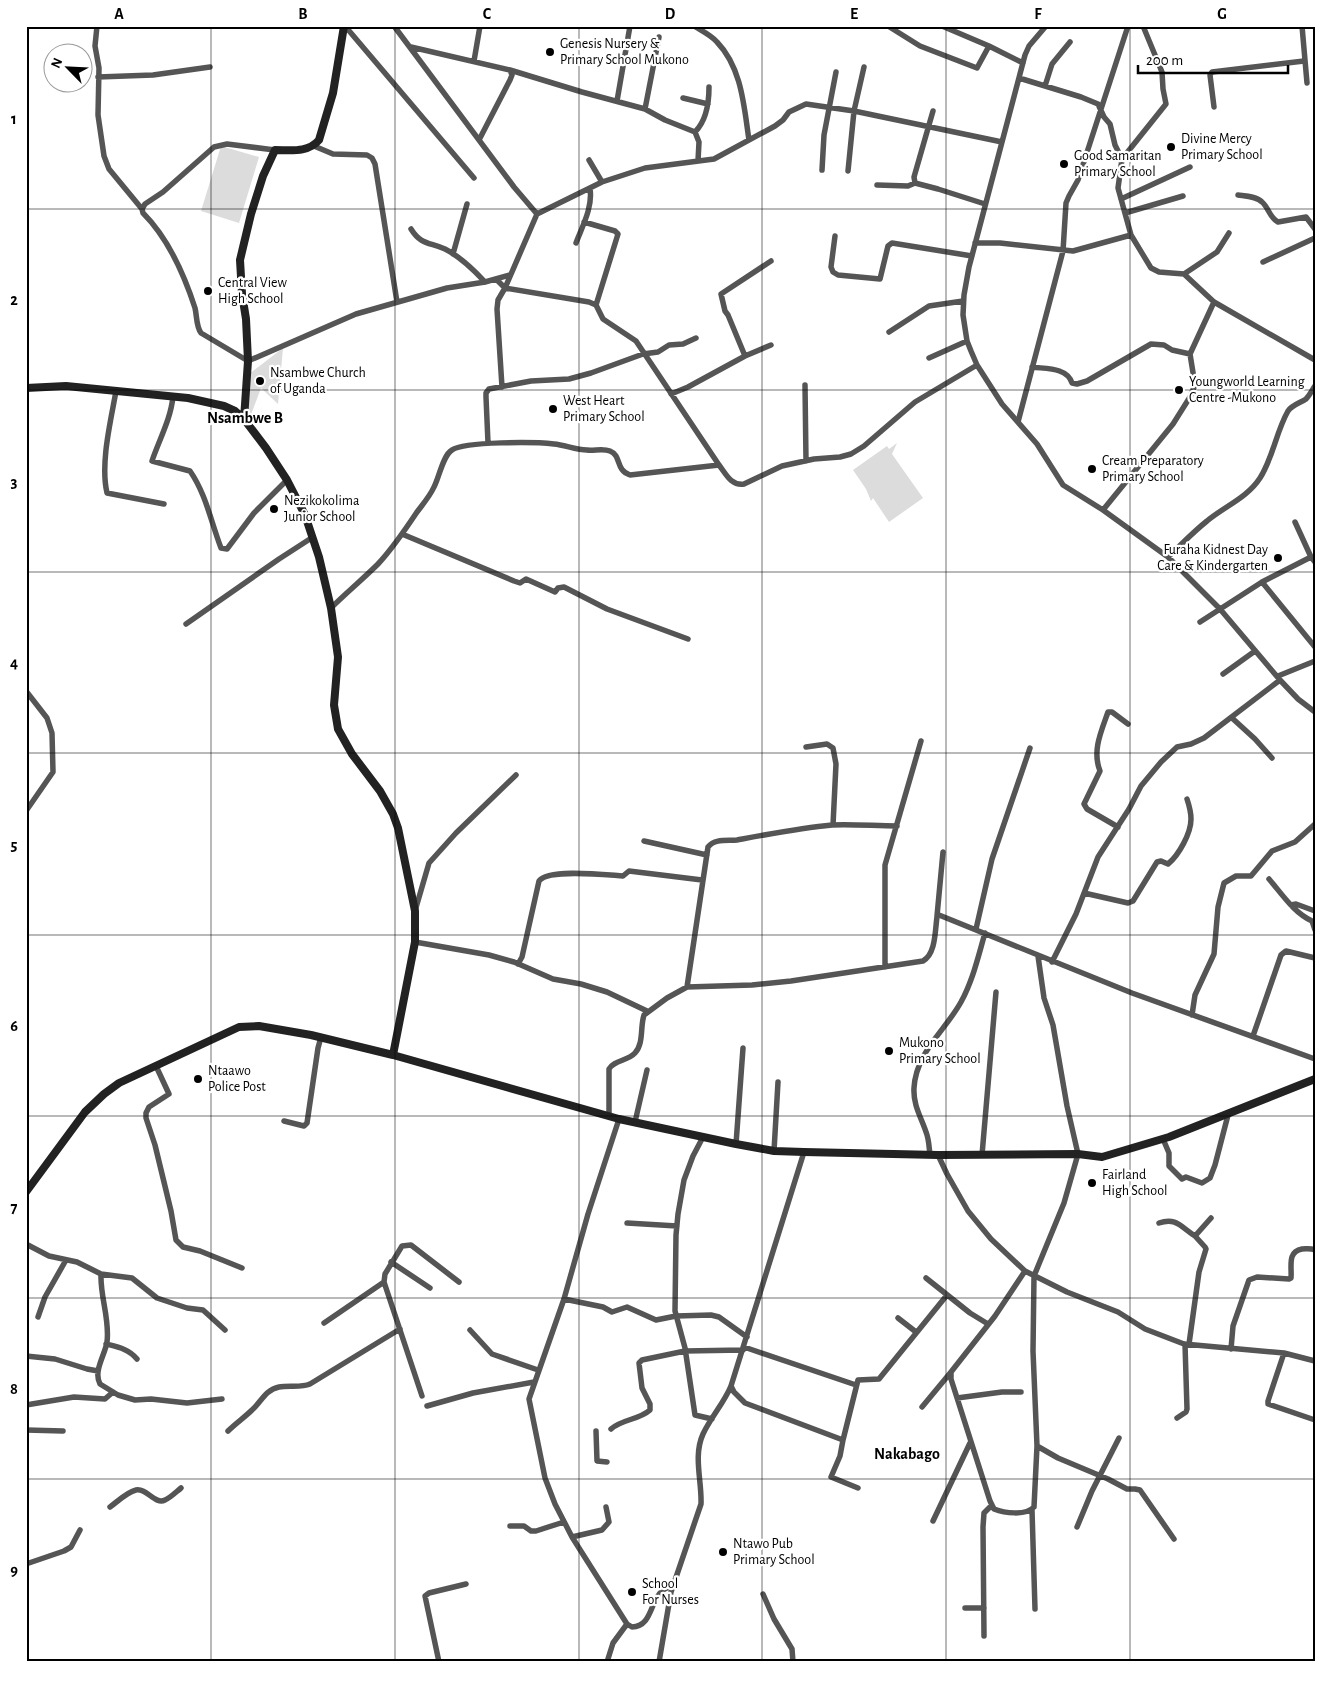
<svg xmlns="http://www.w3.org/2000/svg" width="1341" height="1688" viewBox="0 0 1341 1688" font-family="'Alegreya Sans',sans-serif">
<rect width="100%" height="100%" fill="#fff"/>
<!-- green -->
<path fill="#dcdcdc" d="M221,146L259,157L239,223L201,211Z
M283,348L278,404L261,388L249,420L246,415L249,374Z
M897,443L892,454L923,498L889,522L873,498L871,501L866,489L853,470L887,446L889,449Z"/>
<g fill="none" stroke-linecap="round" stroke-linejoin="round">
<!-- street -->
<path stroke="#555" stroke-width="5.5" d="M97,26L95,46L99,68L98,115L104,156L109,169L142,209
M345,26L474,178
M394,26L514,187L537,214L602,182L645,168L714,159L775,126L783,120L789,112L806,104L854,111L1002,142
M694,26C702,31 711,35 717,42C742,68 744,107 749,140
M888,26L920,46L977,68L989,46
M942,26L989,46L1023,63
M1046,26L1029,46L1025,55L969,267L964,295L963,315L967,341L971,351L977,365L1002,404L1037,444L1063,485L1103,510L1168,557L1220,609L1280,680L1298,699L1315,712
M1143,26L1162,72L1163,89L1166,104L1122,159L1118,188L1131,235L1151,268L1159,272L1184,274L1214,302L1315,360
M1302,26L1307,83
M411,47L510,70L512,75L510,80L479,140
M474,61L480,26
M510,70L582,92L645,109L665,120L695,132L699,142L698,161
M98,77L153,75L210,67
M1019,78L1081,97L1098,104L1104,117L1110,124L1115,145L1122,159
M1045,86L1052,64L1070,42
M683,98L708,104
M617,101L630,26
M1214,107L1210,75L1212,72L1304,61
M645,109L659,37
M933,111L914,177L915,183L938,189L985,204
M695,132C706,121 709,102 709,87
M314,146L333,154L367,155L372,158L375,164L397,302
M275,150L227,144L214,147L163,192L145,204L142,209L143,213C168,238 184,274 195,308C197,316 196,326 201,333L248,361L356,314L447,288L485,282L510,275
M589,160L602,182
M822,170L824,135L836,72
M848,171L854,111L864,67
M877,185L908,186L915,183
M1238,195C1245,196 1256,196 1262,202C1269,208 1269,217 1278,222L1306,217L1315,229
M1121,199L1190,167
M1125,213L1183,196
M537,214L505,288L589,302L596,305L603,319L636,341L719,465C726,474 731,486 744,484L782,466L814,459L840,457L851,454L864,446L915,402L977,365
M584,222L615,231L618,234L596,305
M411,229C421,245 429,242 445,249C461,257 473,269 485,282
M835,236L831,267L833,272L838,275L880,279L888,246L892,243L972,256
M576,243C582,227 593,207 590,189
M975,243H1000L1073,251L1131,235
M453,254L467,204
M1263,262L1315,238
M1184,274L1217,252L1229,233
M496,279L505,288L498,300L497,309L502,387
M889,332L929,306L963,301
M771,345L745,356L728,315L725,311L721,294L771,261
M929,358L967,341
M1032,367C1045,369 1067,367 1072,383L1077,384L1087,381L1151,344L1164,345L1172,350L1190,354
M805,385L806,461
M116,391C111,420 100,463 107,493L164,504
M671,394L688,387L745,356
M173,396C171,419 159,440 152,461L190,471C206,494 211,522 221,548L227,549L254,513L287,480
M1018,422L1063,251L1066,203L1069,196L1078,180L1128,26
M488,443L486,397V393L489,389L531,381L569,379L591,373L643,354L658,352L669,345L683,344L696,338
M1103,510L1173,424L1190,397L1195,385L1190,354L1214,302
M1295,522L1311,557
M402,534L514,581L520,583L526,579L555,592L558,588L564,587L607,609L688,639
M1168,557C1181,545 1193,532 1207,521C1225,506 1247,498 1260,478C1273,458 1276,432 1288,411C1292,405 1300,403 1306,399C1310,395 1312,390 1315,386
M1262,582L1315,647
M331,608C346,593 363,579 378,564C393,548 405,530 417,512C423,504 430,496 434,487C439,478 443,455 452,450C465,441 536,442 554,444C565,445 576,450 587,450C594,451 603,448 610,451C622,456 615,470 630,475L719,465
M1200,622L1262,582L1311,557L1315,562
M186,624L279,559L313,537
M1223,674L1255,651
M1278,676L1315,661
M26,691L47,718L52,733L53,772L26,811
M1232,718L1255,739L1272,758
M806,747L827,744L833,748L836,764L833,825
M1118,827L1087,809L1084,804L1100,771C1092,751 1101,732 1108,712H1112L1128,724
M644,841L707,855
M1269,879C1282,894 1294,913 1312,921L1315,930
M1084,893L1128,903L1133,901L1157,862L1161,861L1168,864C1179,855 1191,833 1191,819C1191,812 1189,805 1187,799
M1291,905L1296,904L1315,911
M415,911L429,863L456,833L516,775
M937,916L943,852
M976,929L992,859L1030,748
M415,942L489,955L514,962L553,979L581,984L607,992L647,1011
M1052,962L1076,914L1098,857L1129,809L1141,786L1161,762L1177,747L1191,744L1204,738L1280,680
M518,964L522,957L539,881C548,868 607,875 623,876L629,871L702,880
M885,967V865L921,741
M687,987L708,847C715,838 728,841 737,840C769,834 800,828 832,825C853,824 876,826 897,826
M1192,1015L1195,995L1214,954L1218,907L1224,883L1236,876H1251L1272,851L1295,842L1315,824
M1253,1036L1281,955L1286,951L1315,958
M156,1066L169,1094L149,1107L146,1113V1118L155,1145L171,1211L176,1240L183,1247L200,1251L242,1268
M609,1116V1069C614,1060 628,1061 635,1053C644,1043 640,1027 644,1015L667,998L687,987L752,985L791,981L923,961C936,954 935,930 937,917L939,915L1132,993L1315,1059
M619,1119L588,1214L564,1299L529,1399L545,1478L555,1504L572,1537L627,1624L632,1627C652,1627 650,1601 662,1591C665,1588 670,1587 674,1585
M284,1121L304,1126L307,1123L318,1048L321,1037
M635,1122L647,1070
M703,1137L693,1156L684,1180L678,1214L676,1235L675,1311L685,1348L695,1415L712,1419
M1163,1139L1169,1153V1166L1182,1179L1186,1177L1202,1183L1210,1178L1215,1165L1228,1115
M736,1144L743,1048
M774,1151L778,1082
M930,1155C929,1147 929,1139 926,1132C921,1117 913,1105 914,1088C916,1052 945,1031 961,1002C973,980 978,957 985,933
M938,1155L947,1174L968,1211L991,1239L1025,1271L1067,1292L1118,1312L1145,1329L1184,1344L1284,1353L1315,1361
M982,1155L996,992
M627,1223L677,1226
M1159,1223C1176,1217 1181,1227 1195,1236
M26,1244L49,1256L77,1262L101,1274L132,1278L157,1298L187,1308L203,1310L225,1330
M391,1262L430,1288
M1025,1271L995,1316L951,1372V1379L990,1501L994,1509C1004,1513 1026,1516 1034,1507L1037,1446L1033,1351L1034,1276L1064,1203L1078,1154L1067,1106L1053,1025L1044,998L1038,956
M101,1274C100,1297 110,1319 107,1342C105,1355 93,1371 100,1384L118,1395L135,1400L151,1399L187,1403L222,1399
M926,1278L970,1313L988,1324
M564,1299L603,1307L612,1312L627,1307L656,1320L676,1316L711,1315L719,1317L747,1337
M38,1317L45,1297L66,1260
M898,1318L916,1332
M324,1323L384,1282
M470,1330L492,1354L538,1370
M106,1344C118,1347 129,1349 137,1359
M1189,1344L1199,1272L1206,1249L1205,1247L1195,1236L1211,1218
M744,1347L856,1385
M1231,1349L1233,1326L1249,1280L1257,1277L1289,1279L1291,1278C1292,1266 1287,1252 1302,1249C1307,1249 1310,1248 1315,1250
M1284,1353L1268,1401V1404L1315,1420
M26,1356L55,1359L87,1369L98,1371
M731,1386L734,1392L745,1403L843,1440L840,1456L831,1477L858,1488
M422,1396L384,1282L385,1274L402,1246L411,1245L459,1282
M957,1398L1002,1392H1021
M26,1405L74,1397L105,1399L113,1392
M427,1406L473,1393L534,1382
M922,1407L951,1372
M1177,1418L1186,1412L1187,1409L1185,1344
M611,1429C622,1419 639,1420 650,1410V1404L642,1388L639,1363L642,1360L685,1351L743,1350
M26,1430L63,1431
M228,1431C236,1423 245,1417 252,1410C262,1401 265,1390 279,1387C289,1385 301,1388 310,1384L400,1329
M596,1431L597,1461L607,1462
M843,1440L858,1380L879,1379L947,1295
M1037,1446L1058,1458L1108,1479L1127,1489H1135L1140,1490L1174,1539
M110,1507C117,1502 127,1492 136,1490C147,1488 155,1505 165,1500C170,1498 176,1492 181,1488
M1032,1510L1035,1609
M933,1521L970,1443
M510,1526H524L531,1531H536L564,1522
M1077,1527L1092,1491L1119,1438
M572,1537L602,1530L609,1522L606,1507
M26,1564L64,1551L71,1547L80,1530
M763,1594L774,1619L792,1649L793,1662
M965,1608H984
M984,1636L983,1527L984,1513L992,1505
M439,1662L425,1596L429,1593L466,1584
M607,1662L613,1643L627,1624
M659,1662L671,1592L701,1504C702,1481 693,1456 703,1434C711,1417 724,1403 731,1386L804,1152"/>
<!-- secondary -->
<path stroke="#222" stroke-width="8" d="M344,26L333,93L319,140C308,153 291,150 275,150L263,176L251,214L240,260L242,294L246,319L248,361L244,419L266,448L287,480L305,515L319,557L331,608L338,657L334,705L338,729L352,754L380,791L393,814L398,828L415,911V942L393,1055
M26,388L66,386L188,398L224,406L235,411L244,419
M26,1192L85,1112L104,1094L119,1083L239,1027L259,1026L311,1035L393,1055L619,1119L736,1144L774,1151L804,1152L938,1155L1078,1154L1102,1157L1169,1137L1315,1079"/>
</g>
<!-- grid -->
<path fill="none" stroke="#000" stroke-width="1" stroke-opacity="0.55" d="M211,26V1662M395,26V1662M579,26V1662M762,26V1662M946,26V1662M1130,26V1662M26,209H1315M26,390H1315M26,572H1315M26,753H1315M26,935H1315M26,1116H1315M26,1298H1315M26,1479H1315"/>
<!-- markers -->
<g fill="#000" stroke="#fff" stroke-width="2">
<circle cx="550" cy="52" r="5"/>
<circle cx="1171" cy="147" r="5"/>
<circle cx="1064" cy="164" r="5"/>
<circle cx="208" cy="291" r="5"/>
<circle cx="260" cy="381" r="5"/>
<circle cx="1179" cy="390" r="5"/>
<circle cx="553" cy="409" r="5"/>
<circle cx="1092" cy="469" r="5"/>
<circle cx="274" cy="509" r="5"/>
<circle cx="1278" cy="558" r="5"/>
<circle cx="889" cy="1051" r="5"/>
<circle cx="198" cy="1079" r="5"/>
<circle cx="1092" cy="1183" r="5"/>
<circle cx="723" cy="1552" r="5"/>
<circle cx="632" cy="1592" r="5"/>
</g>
<g text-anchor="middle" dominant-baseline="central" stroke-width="4.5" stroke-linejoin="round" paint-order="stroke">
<!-- poi labels -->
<g font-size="14" fill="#000" stroke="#fff" text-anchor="start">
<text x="560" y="44">Genesis Nursery &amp;<tspan x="560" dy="16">Primary School Mukono</tspan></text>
<text x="1181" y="139">Divine Mercy<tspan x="1181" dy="16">Primary School</tspan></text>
<text x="1074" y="156">Good Samaritan<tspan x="1074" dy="16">Primary School</tspan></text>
<text x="218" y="283">Central View<tspan x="218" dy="16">High School</tspan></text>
<text x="270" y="373">Nsambwe Church<tspan x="270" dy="16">of Uganda</tspan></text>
<text x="1189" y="382">Youngworld Learning<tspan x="1189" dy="16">Centre -Mukono</tspan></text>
<text x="563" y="401">West Heart<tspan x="563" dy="16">Primary School</tspan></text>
<text x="1102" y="461">Cream Preparatory<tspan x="1102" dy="16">Primary School</tspan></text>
<text x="284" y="501">Nezikokolima<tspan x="284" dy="16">Junior School</tspan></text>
<text x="1268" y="550" text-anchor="end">Furaha Kidnest Day<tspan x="1268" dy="16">Care &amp; Kindergarten</tspan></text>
<text x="899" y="1043">Mukono<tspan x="899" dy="16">Primary School</tspan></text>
<text x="208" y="1071">Ntaawo<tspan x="208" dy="16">Police Post</tspan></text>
<text x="1102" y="1175">Fairland<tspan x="1102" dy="16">High School</tspan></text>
<text x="733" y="1544">Ntawo Pub<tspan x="733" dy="16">Primary School</tspan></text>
<text x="642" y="1584">School<tspan x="642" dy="16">For Nurses</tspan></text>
</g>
<!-- quarter labels -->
<g font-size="16" font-weight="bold" fill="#000" stroke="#fff">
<text x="245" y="418">Nsambwe B</text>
<text x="907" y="1454">Nakabago</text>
</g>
</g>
<!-- border -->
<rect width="1341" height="1688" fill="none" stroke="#ffffff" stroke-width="55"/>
<!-- north arrow -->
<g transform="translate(68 68) rotate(294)"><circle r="24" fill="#ffffff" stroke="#999999"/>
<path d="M0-4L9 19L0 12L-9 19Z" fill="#000000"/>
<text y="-8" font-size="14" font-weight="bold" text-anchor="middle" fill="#000000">N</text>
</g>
<!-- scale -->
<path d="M1138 65v8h150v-8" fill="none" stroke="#000000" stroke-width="2.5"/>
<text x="1146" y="65" font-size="15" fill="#000000" stroke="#ffffff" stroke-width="4" paint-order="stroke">200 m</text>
<rect x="28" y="28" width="1286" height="1632" fill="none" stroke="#000" stroke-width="2"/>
<g font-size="16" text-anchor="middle" font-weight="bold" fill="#000">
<text x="119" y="19">A</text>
<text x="303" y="19">B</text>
<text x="487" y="19">C</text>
<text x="670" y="19">D</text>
<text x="854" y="19">E</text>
<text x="1038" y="19">F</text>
<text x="1222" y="19">G</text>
<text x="14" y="124">1</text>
<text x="14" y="305">2</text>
<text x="14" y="487">3</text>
<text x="14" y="668">4</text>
<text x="14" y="850">5</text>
<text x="14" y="1031">6</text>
<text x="14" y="1213">7</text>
<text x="14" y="1394">8</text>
<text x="14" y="1575">9</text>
</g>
</svg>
